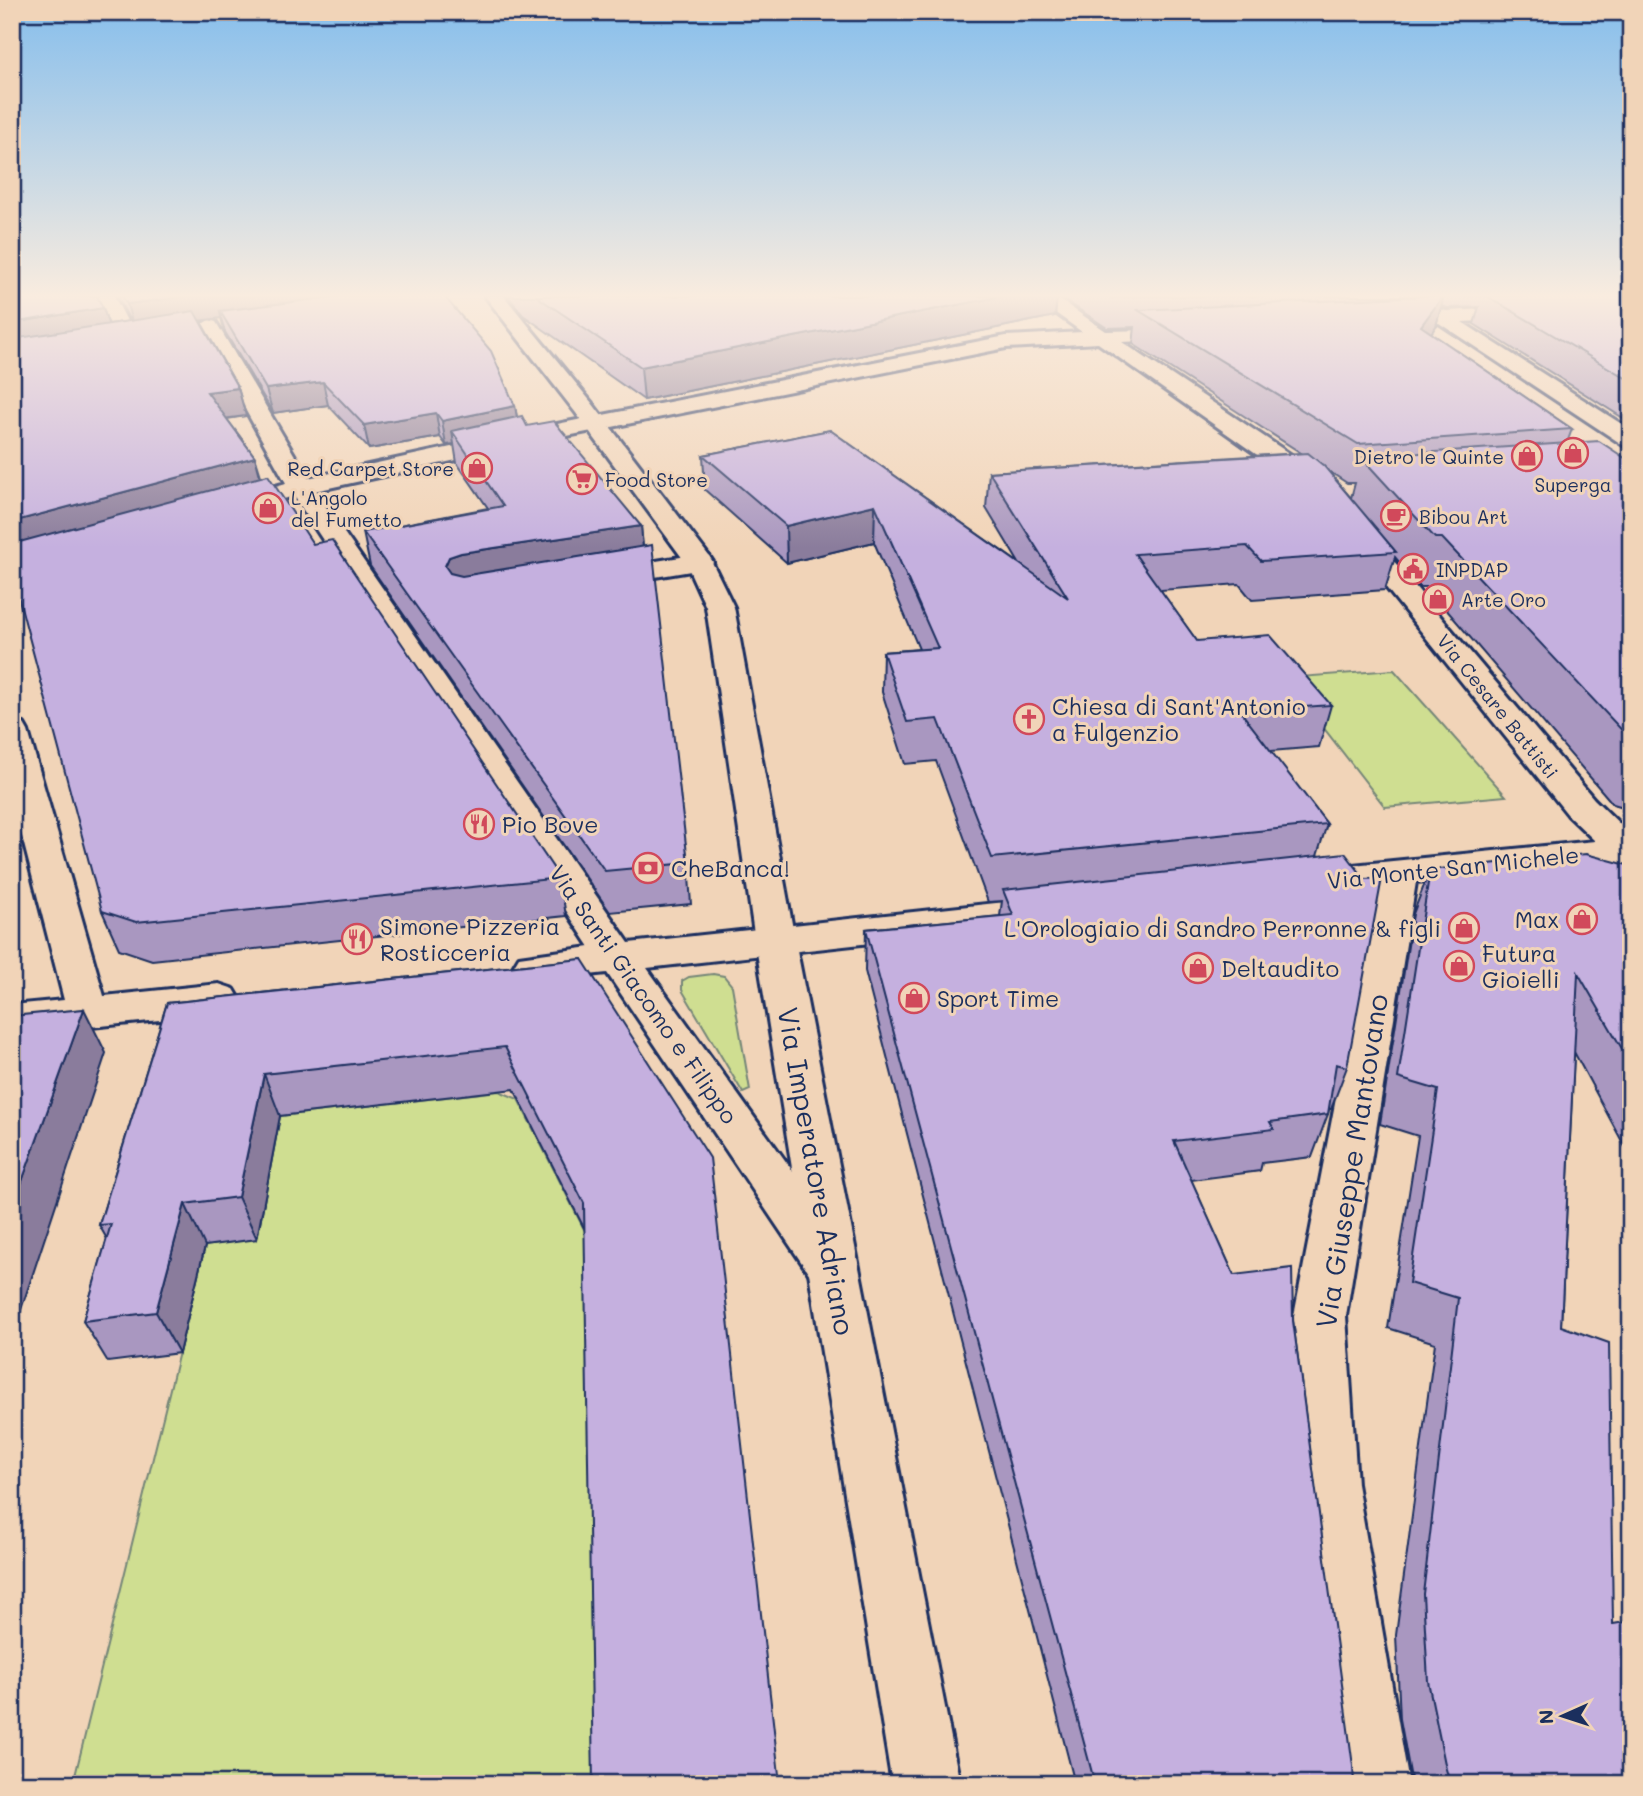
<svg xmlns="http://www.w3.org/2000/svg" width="1643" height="1796" viewBox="0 0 1643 1796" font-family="Mali,sans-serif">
<rect width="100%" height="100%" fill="#f1d4b8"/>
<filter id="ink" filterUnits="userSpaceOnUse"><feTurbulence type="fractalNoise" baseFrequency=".0143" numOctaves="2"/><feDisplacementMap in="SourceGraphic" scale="14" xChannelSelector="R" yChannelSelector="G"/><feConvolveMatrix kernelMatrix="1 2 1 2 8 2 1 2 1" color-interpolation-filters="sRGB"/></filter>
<g filter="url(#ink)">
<!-- green -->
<path fill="#cfde91" stroke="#758678" stroke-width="2" d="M1394,670L1506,796L1385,807L1285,678Z
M713,974L724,976L732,986L750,1090L743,1093L682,990V981L689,977Z
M499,1091L518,1099L592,1245L604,1784H73L205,1246L257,1238L235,1121Z"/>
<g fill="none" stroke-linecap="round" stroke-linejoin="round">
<!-- minor casing -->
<g stroke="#1b2f5e" stroke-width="6">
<path id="minor" d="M96,296H114L136,338L133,342H119Z
M1032,296H1054L1106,331L1194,329L1197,333L1194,337L1187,339L1122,342L1311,468L1328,485L1325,490L1316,492L1307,490L1098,343L1006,348L562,437L315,491L629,943L1051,897L1065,901L1070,910L1065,919L1051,923L647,968L848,1248L855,1263L848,1278L830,1285L812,1278L607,973L533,981L519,977L513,967L519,957L590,947L294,496L229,515L220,512L216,507L220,502L286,483L199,326L209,320L216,322L308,478L562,423L1006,336L1082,332Z
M1631,302V314L1462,322L1631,430V447L1623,445L1439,323L1387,329L1377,323L1387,317L1427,314L1429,309L1436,307L1446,311Z
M1357,526L1366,528L1594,799L1631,835V867L1616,862L1416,882L1346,1316L1357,1484L1409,1784H1341L1299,1484L1294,1316L1377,886L1312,893L1299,889L1293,881L1299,873L1312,869L1595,841L1568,815L1348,540L1344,534L1348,528Z
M699,554L709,556L713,562L709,568L601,586L591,584L587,578L591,572L601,570Z
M12,721L24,724L28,731L104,996L219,984L234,989L240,999L234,1009L219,1014L12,1035V1005L64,1000L12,797Z"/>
</g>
<!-- tertiary casing -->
<g stroke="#1b2f5e" stroke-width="6">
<path id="tertiary" d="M485,296H504L592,403L709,556L734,607L795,940L960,1784H892L755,940L706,607L686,563L576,413Z"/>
</g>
<!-- minor -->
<use href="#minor" fill="#f1d4b8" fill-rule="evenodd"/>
<!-- tertiary -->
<use href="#tertiary" fill="#f1d4b8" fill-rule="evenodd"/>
</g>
<!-- wall -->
<path fill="#a997c0" stroke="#1b2f5e" stroke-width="2" fill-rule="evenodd" d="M117,296H444L515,406L517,417L641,526L643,547L688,863L691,904L610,912L370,566L363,532L488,508L457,463L454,444L446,445L440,437L369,449L328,405L273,413L225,332L221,318L200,320L238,388L246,416L227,419L255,457L261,476L313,544L560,878L566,916L152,960L119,949L102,911L103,308L108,324L130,321Z
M508,296H1057L1055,316L644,400L523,315Z
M1059,296H1631V423L1474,324L1479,307L1448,308L1441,306L1436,326L1431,333L1572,429L1567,443L1631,462V809L1613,804L1427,587H1420L1395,557L1385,590L1252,600L1239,584L1160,590L1197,641L1331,705L1319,747L1270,751L1327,824L1317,856L1347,1067L1331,1109H1329L1328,1114L1312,1157L1262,1163L1260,1171L1191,1180L1234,1275L1293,1321L1354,1784H1075L865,971L866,929L1000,916L1002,901L988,902L936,761L905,764L882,692L883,652L919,649L874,542L787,563L705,490L703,455L830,430L1019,563L986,508L989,472L1301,453L1133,344L1135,327L1107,328ZM1327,470L1347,483H1355L1351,498Z
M1631,866V1158L1574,1052L1561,1326L1613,1624L1631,1784H1412L1400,1719L1396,1635L1435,1343L1388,1328L1418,1136L1380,1124L1413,914L1430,870Z
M12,936L19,973H12Z
M582,959L585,1230L514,1089L280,1116L257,1239L205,1246L179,1353L108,1362L83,1321L107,1239L99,1225L167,1003Z"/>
<!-- shaded-wall -->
<path fill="#8a7b9c" stroke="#1b2f5e" stroke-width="2" d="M189,296H382L220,311L221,318L134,329L127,304Z
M1003,296H1057L1055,316L644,400L641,367Z
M1443,296H1444L1436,326L1412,361L1421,326Z
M103,308L111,333L12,350V323Z
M323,382L328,405L273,413L266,389Z
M238,388L246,416L215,420L207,392Z
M515,406L519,430L452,431L454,444L446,445L442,421Z
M436,413L440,437L369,449L364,425Z
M255,457L263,487L12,556V522Z
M875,505L874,542L787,563L786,526Z
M641,526L644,560L456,593L445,566L449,557L461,553Z
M12,936L19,973L12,959Z
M84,1009L106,1053L12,1337V1209Z
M264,1074L280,1116L257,1239L238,1197Z
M185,1204L205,1246L179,1353L156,1312Z"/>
<!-- building -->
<path fill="#c5b0df" stroke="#1b2f5e" stroke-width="2" d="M12,296H97L103,308L12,323Z
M122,296H189L127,304Z
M341,296H444L491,351L515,406L442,421L436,413L364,425L323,382L266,389L220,311Z
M536,296H1003L641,367Z
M1109,296H1142L1111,298Z
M1423,296H1443L1421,326L1572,429L1358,444L1138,310Z
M1487,296H1631V381Z
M194,311L238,388L207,392L255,457L12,522V339Z
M522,416L527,426L554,421L641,526L461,553L449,557L445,566L450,573L462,576L652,545L688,863L605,871L363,532L503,506L452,431Z
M830,430L1068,598L989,472L1308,453L1324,466L1396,552L1261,561L1247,546L1135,554L1197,641L1270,635L1331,705L1241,712L1327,824L992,858L938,719L907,722L883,652L938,648L875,505L786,526L703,455Z
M1599,441L1631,462V740L1442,538H1435L1361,457Z
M268,475L313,544L332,540L560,878L136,922L102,911L12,573V544Z
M1345,853L1365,879L1382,878L1347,1067L1336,1064L1328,1114L1270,1122L1274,1129L1174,1141L1234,1275L1292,1268L1293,1321L1353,1766L1354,1784H1095L866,929L1013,915L1003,890Z
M1586,854L1631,866V1064L1578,973L1561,1326L1609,1343L1613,1624L1631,1621V1784H1450L1446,1769L1428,1681L1423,1594L1458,1298L1409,1283L1438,1090L1398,1078L1430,870Z
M582,959L710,1158L780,1784H593L584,1203L505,1047L264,1074L238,1197L185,1204L156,1312L83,1321L111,1224L99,1225L167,1003Z
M84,1009L12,1209V1016Z"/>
</g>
<!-- sky -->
<linearGradient id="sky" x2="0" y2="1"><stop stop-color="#86beec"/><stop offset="0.54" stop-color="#f9ecdf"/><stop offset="1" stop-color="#f9ecdf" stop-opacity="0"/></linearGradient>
<rect width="1643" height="548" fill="url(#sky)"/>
<!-- icons -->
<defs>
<g id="shop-ring" transform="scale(1.575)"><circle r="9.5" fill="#f1d4b8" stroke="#d1495b" stroke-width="1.5"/><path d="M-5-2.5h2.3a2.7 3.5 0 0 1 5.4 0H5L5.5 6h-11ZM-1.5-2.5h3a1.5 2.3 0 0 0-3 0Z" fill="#d1495b"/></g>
<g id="supermarket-ring" transform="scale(1.575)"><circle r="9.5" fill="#f1d4b8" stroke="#d1495b" stroke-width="1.5"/><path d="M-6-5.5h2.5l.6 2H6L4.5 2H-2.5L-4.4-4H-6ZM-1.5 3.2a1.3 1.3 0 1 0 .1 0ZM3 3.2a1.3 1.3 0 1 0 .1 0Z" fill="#d1495b"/></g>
<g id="cafe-ring" transform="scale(1.575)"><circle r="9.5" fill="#f1d4b8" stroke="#d1495b" stroke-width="1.5"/><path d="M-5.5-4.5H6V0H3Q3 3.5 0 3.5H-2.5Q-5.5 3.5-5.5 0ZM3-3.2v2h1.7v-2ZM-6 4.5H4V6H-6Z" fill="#d1495b"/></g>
<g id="civic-ring" transform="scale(1.575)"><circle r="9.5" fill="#f1d4b8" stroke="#d1495b" stroke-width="1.5"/><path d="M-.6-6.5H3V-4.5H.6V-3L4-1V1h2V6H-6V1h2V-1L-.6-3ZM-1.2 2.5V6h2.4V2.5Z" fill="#d1495b"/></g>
<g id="church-ring" transform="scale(1.575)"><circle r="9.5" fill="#f1d4b8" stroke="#d1495b" stroke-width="1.5"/><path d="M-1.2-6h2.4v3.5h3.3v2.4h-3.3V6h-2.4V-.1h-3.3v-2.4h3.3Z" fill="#d1495b"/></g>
<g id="restaurant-ring" transform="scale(1.575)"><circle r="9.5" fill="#f1d4b8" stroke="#d1495b" stroke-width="1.5"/><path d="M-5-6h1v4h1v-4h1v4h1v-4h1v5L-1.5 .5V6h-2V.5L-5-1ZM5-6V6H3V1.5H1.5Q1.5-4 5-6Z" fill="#d1495b"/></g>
<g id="bank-ring" transform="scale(1.575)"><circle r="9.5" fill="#f1d4b8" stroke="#d1495b" stroke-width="1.5"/><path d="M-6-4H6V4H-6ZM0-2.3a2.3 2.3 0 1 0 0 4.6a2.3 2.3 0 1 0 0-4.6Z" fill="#d1495b"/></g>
</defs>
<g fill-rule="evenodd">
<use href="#shop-ring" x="1573" y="453"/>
<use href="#shop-ring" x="1527" y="456"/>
<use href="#shop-ring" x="477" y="468"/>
<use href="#supermarket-ring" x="582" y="479"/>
<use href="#shop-ring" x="268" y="508"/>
<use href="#cafe-ring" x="1396" y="516"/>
<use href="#civic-ring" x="1413" y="569"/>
<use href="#shop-ring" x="1438" y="599"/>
<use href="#church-ring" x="1029" y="719"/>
<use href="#restaurant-ring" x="479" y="824"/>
<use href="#bank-ring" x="648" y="868"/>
<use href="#shop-ring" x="1582" y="919"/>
<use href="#shop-ring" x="1464" y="928"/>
<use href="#restaurant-ring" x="357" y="939"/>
<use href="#shop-ring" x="1459" y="966"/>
<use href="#shop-ring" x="1198" y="968"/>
<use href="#shop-ring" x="914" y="998"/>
</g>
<g text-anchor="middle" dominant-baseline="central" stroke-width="6" stroke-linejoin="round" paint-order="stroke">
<!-- far-poi labels -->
<g font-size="19" fill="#1b2f5e" stroke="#f1d4b8" text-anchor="start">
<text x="1504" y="456" text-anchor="end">Dietro le Quinte</text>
<text x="454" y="468" text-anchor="end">Red Carpet Store</text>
<text x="605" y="479">Food Store</text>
<text x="1573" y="484" text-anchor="middle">Superga</text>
<text x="291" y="497">L'Angolo<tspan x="291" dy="22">del Fumetto</tspan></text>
<text x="1419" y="516">Bibou Art</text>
<text x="1436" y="569">INPDAP</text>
<text x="1461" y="599">Arte Oro</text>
</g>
<!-- far-street labels -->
<g font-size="19" fill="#1b2f5e" stroke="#f1d4b8">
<text transform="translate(1498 706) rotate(51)">Via Cesare Battisti</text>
</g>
<!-- poi labels -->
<g font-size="23" fill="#1b2f5e" stroke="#f1d4b8" text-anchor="start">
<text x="1052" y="706">Chiesa di Sant'Antonio<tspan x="1052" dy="26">a Fulgenzio</tspan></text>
<text x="502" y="824">Pio Bove</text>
<text x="671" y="868">CheBanca!</text>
<text x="1559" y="919" text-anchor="end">Max</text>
<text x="380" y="926">Simone Pizzeria<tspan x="380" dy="26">Rosticceria</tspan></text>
<text x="1441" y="928" text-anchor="end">L'Orologiaio di Sandro Perronne &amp; figli</text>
<text x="1482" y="953">Futura<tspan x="1482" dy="26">Gioielli</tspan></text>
<text x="1221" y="968">Deltaudito</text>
<text x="937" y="998">Sport Time</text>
</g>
<!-- street labels -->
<g font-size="23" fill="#1b2f5e" stroke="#f1d4b8">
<text transform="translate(1453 867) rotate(-6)">Via Monte San Michele</text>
<text transform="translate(644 994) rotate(55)">Via Santi Giacomo e Filippo</text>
</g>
<!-- near-street labels -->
<g font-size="28" fill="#1b2f5e" stroke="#f1d4b8">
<text transform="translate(1351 1161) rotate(-81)">Via Giuseppe Mantovano</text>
<text transform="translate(817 1171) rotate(80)">Via Imperatore Adriano</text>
</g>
</g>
<!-- margin -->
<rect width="1643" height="1796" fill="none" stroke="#f1d4b8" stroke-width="42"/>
<rect x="21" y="21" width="1601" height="1754" fill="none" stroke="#1b2f5e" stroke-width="2.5" filter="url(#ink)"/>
<!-- north arrow -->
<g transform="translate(1563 1716) rotate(267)" stroke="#f1d4b8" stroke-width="5" paint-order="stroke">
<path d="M0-5L12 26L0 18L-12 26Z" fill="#1b2f5e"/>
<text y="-10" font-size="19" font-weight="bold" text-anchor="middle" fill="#1b2f5e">N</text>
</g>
</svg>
